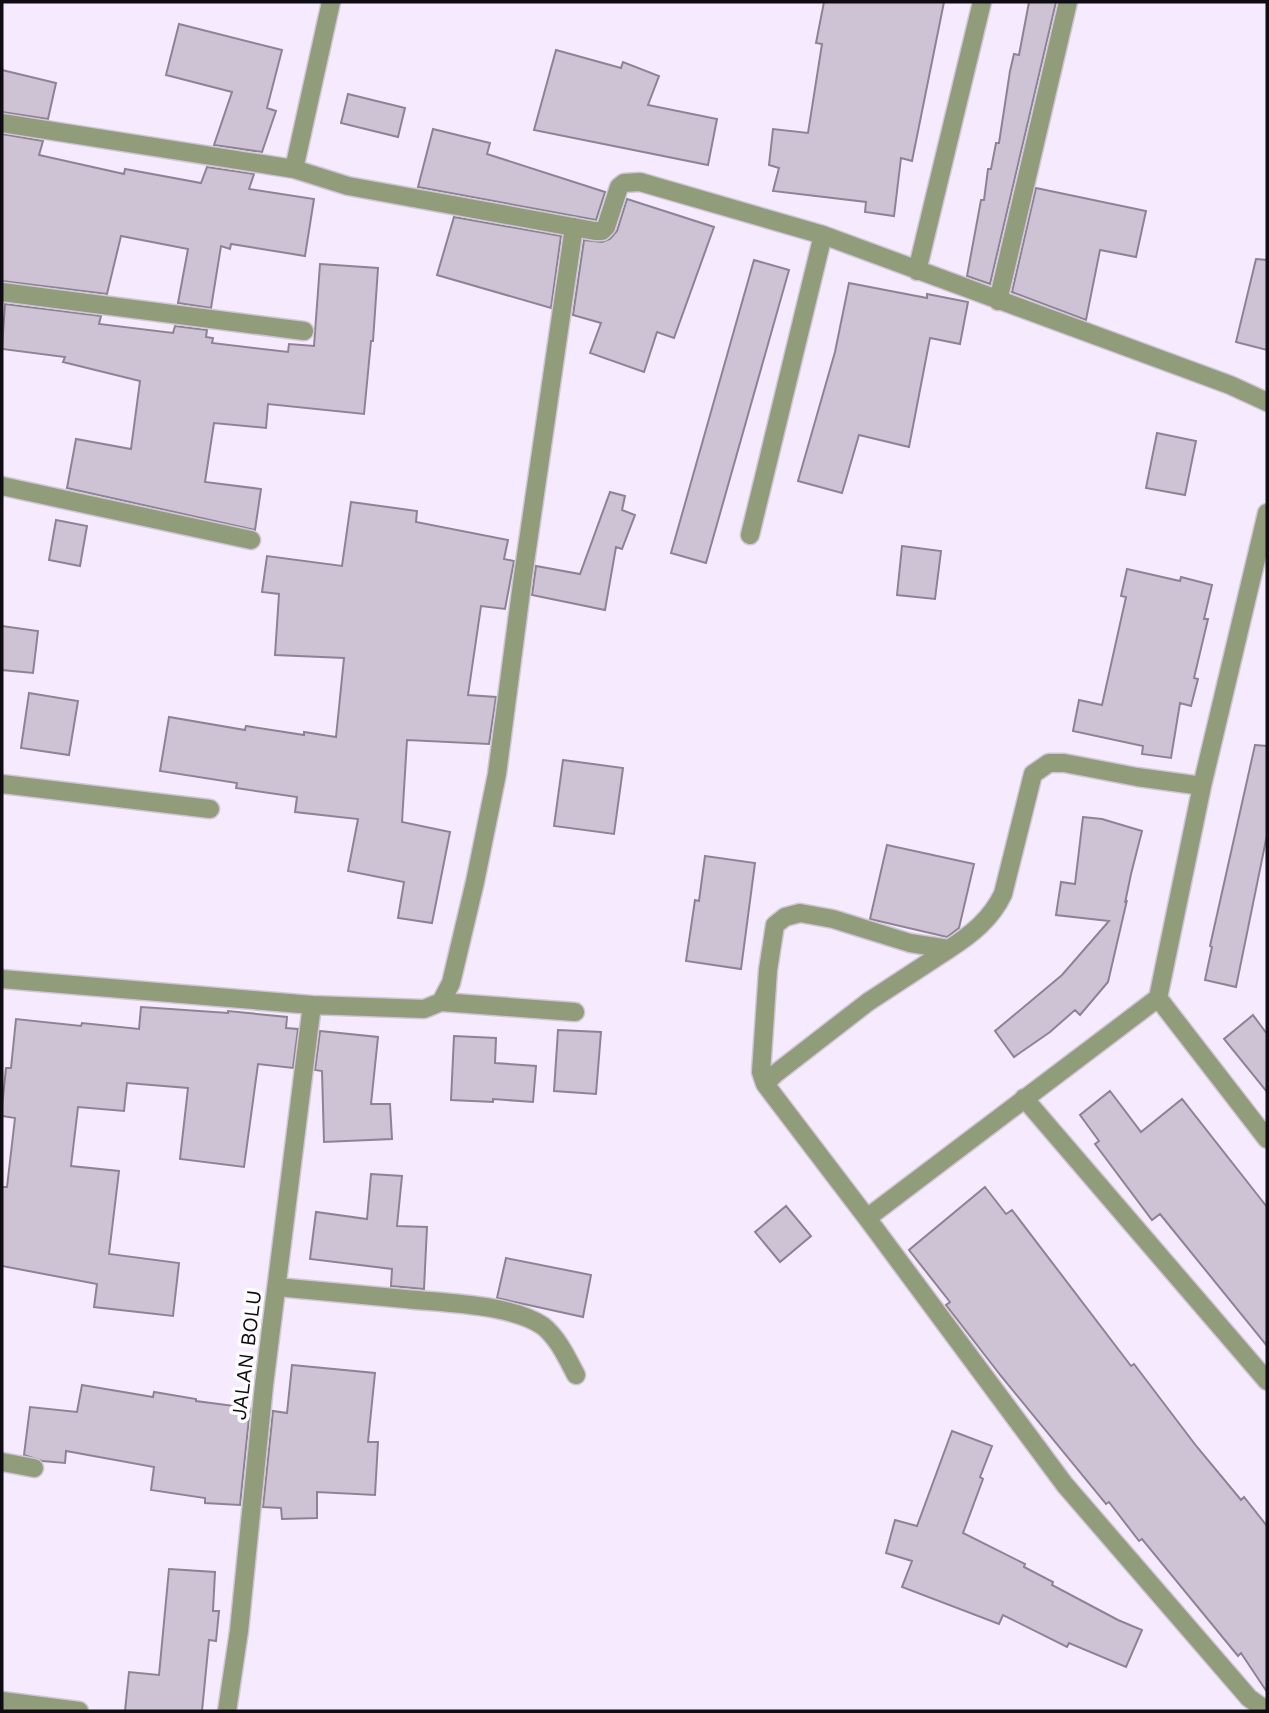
<svg xmlns="http://www.w3.org/2000/svg" width="1269" height="1713" viewBox="0 0 1269 1713" font-family="'Work Sans',sans-serif">
<rect width="100%" height="100%" fill="#f6eafe"/>
<!-- building -->
<path fill="#cec2d5" stroke="#8e8395" stroke-width="2" d="M824,2H944L912,161L901,158L894,216L865,212L866,202L773,191L779,168L769,165L773,129L808,133L822,44L816,43Z
M1029,2H1056L990,284L967,276L981,200H984L988,169H991L996,143H999L1010,71L1014,54L1019,55Z
M179,24L282,50L267,108L276,111L262,152L214,145L232,92L166,75Z
M556,50L621,68L623,62L659,76L648,105L717,119L708,165L534,130Z
M2,70L56,83L48,119L2,112Z
M348,94L405,108L398,137L341,123Z
M433,129L490,143L487,154L605,192L596,220L418,187Z
M2,134L43,141L39,155L124,174L125,169L201,183L207,167L254,174L249,189L314,199L305,256L231,244L230,249L221,246L211,308L178,303L188,249L121,236L107,294L2,281Z
M1036,188L1146,211L1136,257L1100,250L1086,320L1012,292Z
M627,199L714,227L674,338L657,332L644,372L590,353L601,323L573,315L584,240L602,242L610,239L617,231Z
M454,217L561,236L551,308L437,275Z
M1256,259L1267,260V350L1236,342Z
M754,260L789,270L706,563L671,553Z
M320,264L378,268L373,341H371L364,414L268,404L266,428L214,423L205,482L261,489L255,530L67,488L76,439L131,449L140,381L63,362L65,357L2,349L5,304L101,316L99,324L173,333L175,326L207,330L206,337L213,338L212,343L288,352L289,344L314,346Z
M849,283L927,298V294L968,302L960,344L930,338L909,447L859,435L842,493L798,481L835,352Z
M1157,433L1196,441L1185,495L1146,488Z
M610,492L625,496L622,510L635,515L622,549L616,547L605,610L532,595L536,566L580,574Z
M351,502L417,511L416,522L508,540L504,559L514,561L505,609L481,606L468,695L496,697L489,744L407,740L402,822L450,832L432,923L398,918L404,882L348,871L358,819L295,812L297,797L236,788L237,783L160,771L169,717L245,730L246,726L304,735V732L336,737L344,658L275,655L279,594L262,592L267,556L342,566Z
M56,520L87,526L80,566L49,560Z
M902,546L941,551L935,599L897,595Z
M1127,569L1180,581L1181,577L1212,585L1204,619H1208L1194,678L1198,679L1191,706L1180,703L1171,758L1142,754L1143,746L1073,731L1079,700L1102,705L1126,597L1121,596Z
M2,626L38,631L33,673L2,670Z
M29,693L78,701L69,755L21,748Z
M1255,745L1267,746V835L1236,987L1205,980L1212,947L1210,946Z
M563,760L623,768L614,834L554,826Z
M1083,817L1102,819L1142,831L1131,874L1125,903L1127,900L1108,982L1080,1015L1075,1010L1050,1032L1014,1057L995,1031L1062,975L1109,921L1056,915L1061,882L1075,884Z
M887,845L974,864L959,928L947,937L870,919Z
M705,856L755,863L741,969L686,961L695,900L699,901Z
M141,1007L228,1013V1011L287,1017L286,1028L298,1029L293,1068L258,1064L244,1167L180,1159L188,1088L127,1083L124,1111L78,1107L71,1166L119,1171L109,1254L179,1263L173,1316L94,1307L97,1284L2,1266V1187H7L15,1118L2,1116V1107L6,1068H11L16,1019L81,1026L82,1023L139,1029Z
M1253,1015L1267,1034V1092L1224,1039Z
M558,1030L601,1032L596,1094L554,1091Z
M320,1031L378,1037L371,1104H390L392,1139L324,1142L322,1071L315,1070Z
M454,1036L496,1038L495,1063L536,1066L533,1102L493,1099V1102L451,1100Z
M1110,1091L1141,1132L1182,1099L1267,1207V1346L1160,1214L1152,1220L1095,1144L1099,1141L1080,1115Z
M371,1174L402,1176L397,1226L427,1227L424,1289L391,1286L392,1269L310,1259L316,1212L367,1219Z
M985,1187L1006,1214L1012,1210L1131,1366L1134,1364L1197,1447L1241,1500L1244,1497L1267,1526V1692L1241,1653L1238,1656L1142,1539L1139,1541L1109,1502L1106,1504L1001,1376L946,1305L950,1302L909,1250Z
M786,1206L811,1236L780,1262L755,1232Z
M506,1258L591,1275L583,1317L497,1298Z
M292,1365L375,1373L368,1442H378L375,1495L317,1492V1518L282,1519L281,1508L263,1507L273,1411L287,1413Z
M82,1385L153,1397L154,1392L196,1399V1401L250,1408L240,1505L205,1503V1498L151,1490L154,1467L66,1451L65,1463L42,1461L24,1455L30,1407L77,1412Z
M952,1431L992,1446L980,1477L983,1479L963,1533L1025,1564L1024,1567L1053,1582L1052,1585L1118,1620L1142,1630L1126,1667L1069,1643L1067,1647L1003,1615L999,1624L902,1587L912,1561L886,1553L895,1520L917,1526Z
M169,1569L215,1572L213,1611H219L216,1641L209,1640L202,1711H125L129,1672L159,1675Z"/>
<g fill="none" stroke-linecap="round" stroke-linejoin="round">
<!-- minor casing -->
<g stroke="#d1c6d8" stroke-width="21">
<path id="minor" d="M331,2L294,169L348,186L595,231H602L606,227L619,187L624,183L640,182L823,235L1230,385L1267,402
M2,123L294,169
M917,271L982,2
M2,292L304,331
M998,301L1068,2
M2,486L251,540
M1267,513L1202,786L1158,998L867,1218L1065,1485L1249,1698L1267,1711
M750,535L823,235
M2,784L210,809
M2,979L312,1005L424,1009L441,1002L575,1012
M1158,998L1267,1139
M441,1002L451,983L475,882L497,774L523,576L574,227
M765,1084L775,1074L868,1002L949,949
M1024,1098L1267,1381
M867,1218L765,1084L761,1072L768,970L775,925L785,917L800,913L833,919L910,943L949,949C972,934 991,919 1003,894L1033,774L1049,763H1064L1137,777L1202,786
M277,1287C320,1291 363,1295 406,1299C444,1303 511,1304 543,1326C558,1338 567,1358 576,1375
M2,1462L34,1468
M2,1701L79,1711
M227,1711L239,1631L264,1385L312,1005"/>
</g>
<!-- minor -->
<use href="#minor" stroke="#909c7a" stroke-width="18"/>
</g>
<g text-anchor="middle" dominant-baseline="central" stroke-width="7" stroke-linejoin="round" paint-order="stroke">
<!-- street labels -->
<g font-size="21" fill="#100c13" stroke="#fff">
<text transform="translate(246 1355) rotate(-83)">JALAN BOLU</text>
</g>
</g>
<!-- border -->
<rect width="1269" height="1713" fill="none" stroke="#100c13" stroke-width="7"/>
</svg>
